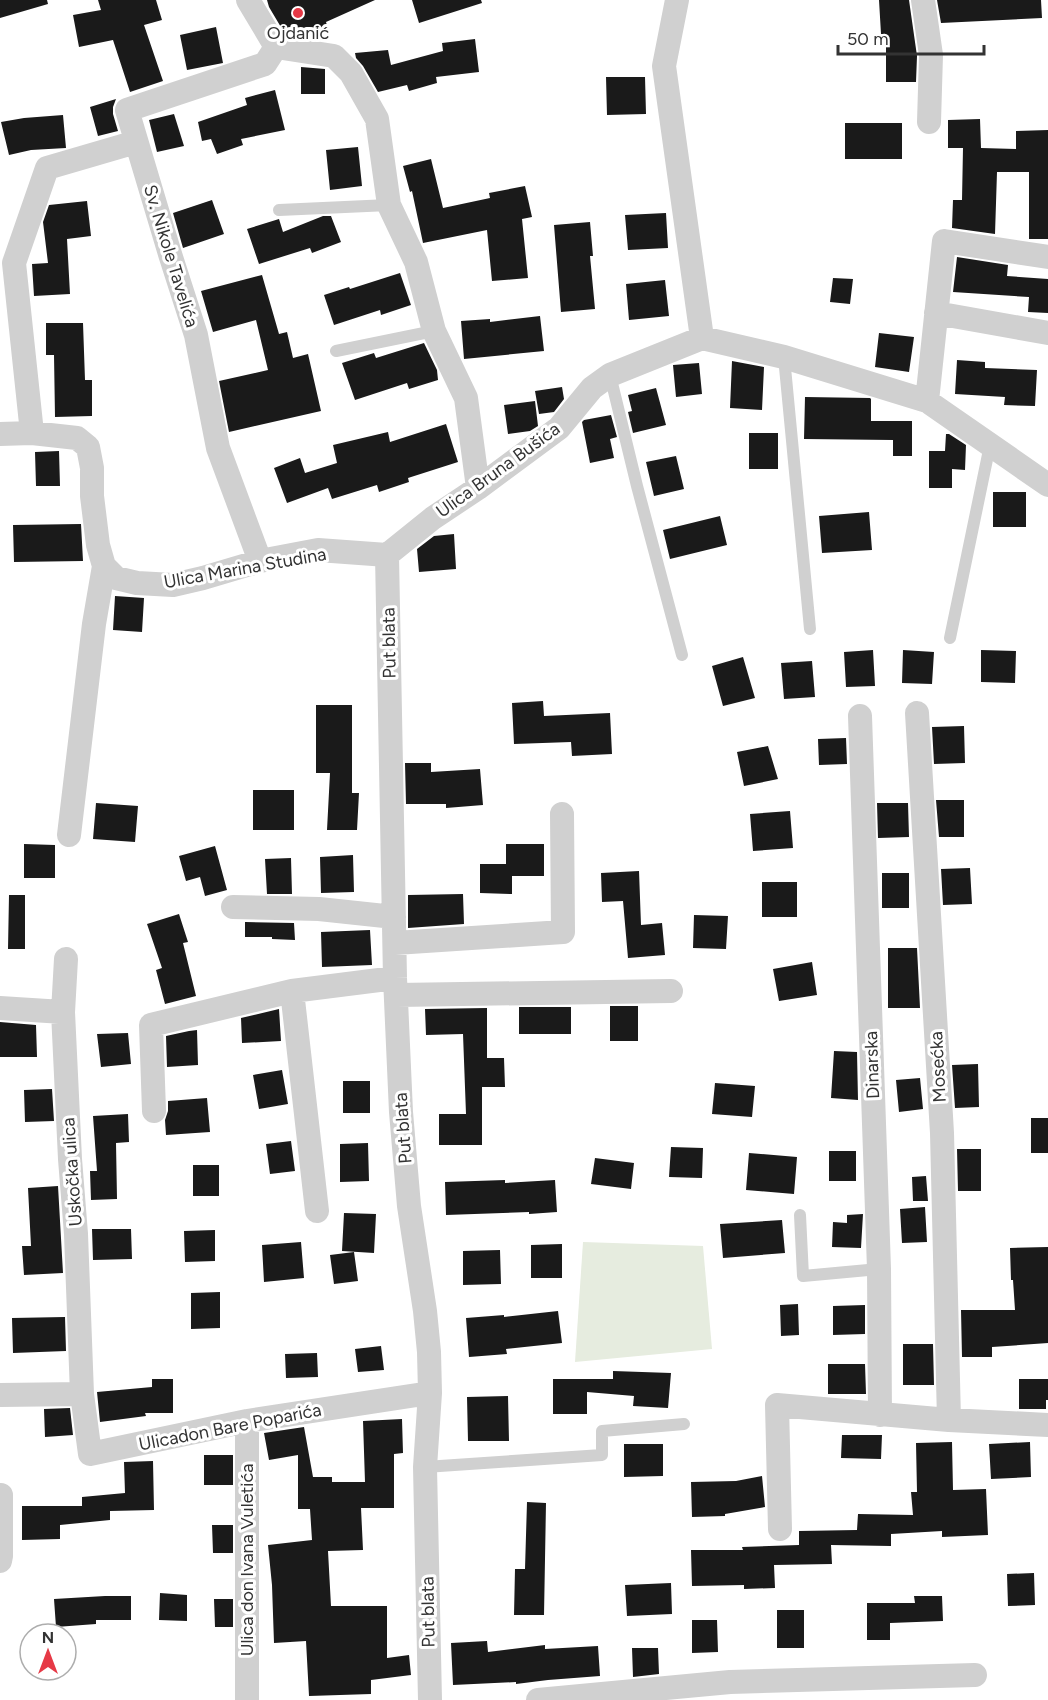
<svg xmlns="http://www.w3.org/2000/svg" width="1048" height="1700" viewBox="0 0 1048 1700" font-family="Figtree,sans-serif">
<rect width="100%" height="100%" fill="#fff"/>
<!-- green -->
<path fill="#e6ecdf" d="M583,1242L703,1246L712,1349L575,1362Z"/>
<!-- building -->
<path fill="#1a1a1a" d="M0,0H47L48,4L0,18Z
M98,0H156L162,20L144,25L163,81L130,92L113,40L79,47L73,15L101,10Z
M267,0H375L326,22L328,29L304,37L285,34L269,7Z
M412,0H481L482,3L419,23Z
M879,0H909L917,56L916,82H886V34H881Z
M937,0H1041L1042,18L941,23Z
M216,27L223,63L187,70L180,35Z
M475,39L479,72L436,77L437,83L409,91L407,85L378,92L363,66L356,58L355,53L388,50L391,65L443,51L442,43Z
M301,67L325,69V94H301Z
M606,77H645L646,114L607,115Z
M275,90L285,130L241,139L243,145L217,154L211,139L202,141L198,122L247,105L245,98Z
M116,99L113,107V114L118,131L98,136L90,107Z
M174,114L184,146L157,152L149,120Z
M63,115L66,148L31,150L9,155L1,122L24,118Z
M980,119L981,148L1016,149V131L1048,130V239H1029V172H997L995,234L952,228L953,200H962L963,148H948V120Z
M845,123H902V159H845Z
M358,147L362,186L330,190L326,150Z
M431,159L443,208L490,198L489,193L525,186L532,217L522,219L528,278L492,281L487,230L423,243L412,191L410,192L403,166Z
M212,200L224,234L183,248L173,213Z
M87,201L91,236L67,239L70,294L34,296L32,264L48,263L43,222L49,205Z
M666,213L668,248L628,250L625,215Z
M323,216H331L341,242L312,253L310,248L259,264L247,229L279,219L283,232Z
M590,222L593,256H590L595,309L561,312L554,225Z
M957,257L1008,265L1007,276L1048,279V313L1028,312L1029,297L953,292Z
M400,273L411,305L381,315L380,310L334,325L324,295L349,287L350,289Z
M262,275L279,334L287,332L293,358L308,354L321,411L229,432L219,381L268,370L256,320L213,332L201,291Z
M833,278L853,279L850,304L830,302Z
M665,280L669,316L629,320L626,284Z
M540,316L544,351L464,359L461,321L490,319V322Z
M46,323H83L85,380H92V416L55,417L54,355H46Z
M879,333L914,337L909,372L875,367Z
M424,343L437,370L438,380L409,389L407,383L355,400L342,363L374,353L376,358Z
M957,360L985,362V368L1037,370L1035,406L1004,405L1005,397L955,394Z
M732,361L764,367L762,410L730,408Z
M699,363L702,394L676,397L673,365Z
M562,387L564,399L554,412L539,414L535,391Z
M656,388L666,425L633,433L628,412L632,411L628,395Z
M805,397L870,398L871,399V421H912V456H893V440L804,439Z
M535,401L538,426L530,431L508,434L504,405Z
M611,415L617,437L610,439L614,458L590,463L582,422L584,420Z
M446,424L458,462L408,478L409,482L379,492L377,485L332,499L328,488L287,503L274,468L300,458L305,473L337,463L333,445L388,432L390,442Z
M749,433H778V469H749Z
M946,434H949L966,445L965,470L952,469V488H929V451H945Z
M59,451L60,486H36L35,452Z
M676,456L684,489L654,496L646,462Z
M993,492H1026V527H993Z
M869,512L872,550L822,553L819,516Z
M720,516L727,545L670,559L663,530Z
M81,524L83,561L14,562L13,525Z
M454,534L456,569L419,572L417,549L434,536Z
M115,596L144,598L142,632L113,630Z
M873,650L875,686L846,687L844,652Z
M903,650L934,652L932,684L902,683Z
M981,650L1016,651L1015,683L981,682Z
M743,657L755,698L723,706L712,666Z
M812,661L815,697L784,699L781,663Z
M543,701L544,716L610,713L612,754L572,756L571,742L514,744L512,703Z
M316,705H352V793H359L357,830H327L330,773H316Z
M964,726L965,763L934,764L932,727Z
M846,738L847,764L819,765L818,739Z
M768,746L778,779L744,786L737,752Z
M405,763H431V772L480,769L483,805L446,808V804H406Z
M253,790H294V830H253Z
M936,800H964V837H939Z
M96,803L138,806L135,842L93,839Z
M877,803H908L909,837L878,838Z
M790,811L793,848L753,851L750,814Z
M24,844L55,845V878H24Z
M506,844H544V876H512V894L480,893V864H506Z
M215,846L227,890L205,896L200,877L186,881L179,856Z
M353,855L354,892L321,893L320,857Z
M291,858L292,894H267L265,859Z
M970,868L972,904L943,905L941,869Z
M639,871L641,925L662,923L665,955L628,958L623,901L602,902L601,873Z
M882,873H909V908H882Z
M762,882H797V917H762Z
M463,894L464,924L408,928V895Z
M9,895H25V949H8Z
M179,914L188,942L183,943L196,996L165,1004L156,970L162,968L147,924Z
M694,915L728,916L726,949L693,948Z
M245,922L294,923L295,940L272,939V937H245Z
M370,930L372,965L322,967L321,932Z
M888,948H917L920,1008H888Z
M812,962L817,995L779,1001L773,969Z
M610,1006H638V1041H610Z
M519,1007H571V1034H519Z
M487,1008V1058H504L505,1087H482V1145H439V1114H466L463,1034L426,1035L425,1009Z
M279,1009L281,1041L242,1043L241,1018Z
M0,1022L36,1025L37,1057H0Z
M197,1030L198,1065L167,1067L166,1036L189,1031Z
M128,1033L131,1064L101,1067L97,1034Z
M834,1051L857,1052L858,1100L831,1098Z
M978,1064L979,1107L955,1108L952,1065Z
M282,1070L288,1104L259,1109L253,1075Z
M920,1078L923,1109L899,1112L896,1080Z
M343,1081H370V1113H343Z
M715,1083L755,1086L752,1117L712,1114Z
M52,1089L54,1121L25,1122L24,1090Z
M207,1098L210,1132L166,1135L165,1120L168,1111V1101Z
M128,1114L129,1142L116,1143L117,1199L91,1200L90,1171H97L93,1116Z
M1031,1118H1048V1153H1031Z
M291,1141L295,1171L270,1174L266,1144Z
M368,1143L369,1181L340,1182V1144Z
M671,1147L703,1148L702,1178L669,1177Z
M957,1149H981V1191H958Z
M829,1151H856V1181H829Z
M749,1153L797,1157L794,1194L746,1190Z
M595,1158L634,1163L631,1189L591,1184Z
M193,1165H219V1196H193Z
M926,1176L928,1201H913L912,1177Z
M505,1180V1183L555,1180L557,1212L529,1214V1212L446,1215L445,1182Z
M58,1186L63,1273L24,1275L22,1246H31L28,1188Z
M925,1207L927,1242L902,1243L900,1209Z
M344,1213L376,1214L374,1253L342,1251Z
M863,1214L861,1248L832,1247L833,1222L847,1223V1215Z
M782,1220L785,1253L723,1258L720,1224Z
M92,1229H131L132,1259L93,1260Z
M215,1230V1261L185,1262L184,1231Z
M301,1242L304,1278L264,1282L262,1245Z
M562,1244V1278H531V1245Z
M1048,1247V1343L992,1347V1357H962L961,1310H1015L1013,1280H1011L1010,1248Z
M500,1250L501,1284L463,1285V1251Z
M354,1252L358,1281L334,1284L330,1255Z
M220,1292V1328L191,1329V1293Z
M798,1304L799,1335L781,1336L780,1305Z
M865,1305V1334L833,1335V1306Z
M558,1311L562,1343L506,1349L507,1354L469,1357L466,1318L504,1315V1317Z
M65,1317L66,1351L13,1353L12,1318Z
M903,1344H933L934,1385H903Z
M381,1346L384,1370L358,1372L355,1349Z
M317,1353L318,1377L286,1378L285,1354Z
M828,1364H865L866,1394H828Z
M613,1371L671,1373L668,1408L633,1406L634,1396L587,1392V1414H553V1379H613Z
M152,1379H173V1413H145L146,1416L100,1422L97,1392L152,1387Z
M1019,1379H1048V1400H1046V1409H1019Z
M508,1396L509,1441H468L467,1397Z
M70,1408L73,1435L45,1437L44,1409Z
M402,1419L403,1453L394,1454V1508H361L363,1550L328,1551L331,1606H387V1658L409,1655L411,1675L371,1680V1694L309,1696L306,1641L274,1643L272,1585L268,1545L312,1540L310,1509H298V1455L269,1460L264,1433L304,1427L313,1477H332V1482H365L363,1421Z
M842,1435H882L881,1459L841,1458Z
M952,1442L953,1490L986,1489L988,1535L942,1537V1531L891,1534V1546L831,1545L832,1564L774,1565L775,1588L744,1589V1585L692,1586L691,1550H743L742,1547L799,1545V1531L857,1530L858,1514L913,1515L911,1492H917L916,1443Z
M1030,1442L1031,1477L991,1479L989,1444Z
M624,1444H663V1476L624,1477Z
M204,1455H233V1485H204Z
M153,1461L154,1510L110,1511V1520L60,1525V1539L22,1540V1506H82V1497L125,1493L124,1462Z
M762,1476L765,1507L725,1514V1516L692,1517L691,1482L736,1481Z
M527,1502L546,1503L544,1615H514L515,1569H525Z
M212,1525H233V1553H213Z
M1034,1573L1035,1605L1008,1606L1007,1574Z
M671,1583L672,1614L627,1616L625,1585Z
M160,1593L187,1595V1621L159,1620Z
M105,1596H131V1620H96V1624L56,1627L54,1599Z
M914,1596H942L943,1621L890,1623V1640H867V1603H915Z
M214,1599H233V1627H215Z
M777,1610H804V1648H777Z
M692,1620H717L718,1652L692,1653Z
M487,1641L488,1652L545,1645V1649L598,1646L600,1676L548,1680L516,1684V1682L453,1685L451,1643Z
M632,1648H658L659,1674L633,1677Z"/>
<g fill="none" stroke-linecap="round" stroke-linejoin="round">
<!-- service -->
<path stroke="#d0d0d0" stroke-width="12" d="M279,210L389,205
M336,351L434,331
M784,357L810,629
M610,375L637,486L682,655
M950,638L990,445
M800,1215L803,1276L879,1269
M425,1467L602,1455V1431L684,1424"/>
<!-- minor -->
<path stroke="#d0d0d0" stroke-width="24" d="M248,0L276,47L334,56L351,73L377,119L389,205L416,262L434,331L466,398L478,488
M677,0L664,66L702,338
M923,0L931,55L929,122
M936,313L1048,333
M927,401L944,241L1048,257
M32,433L14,263L47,168L136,142
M0,434L32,433L77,438L88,447L92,468V496L98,545L104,566L116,578L137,583L173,585L203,578L260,561L318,550L387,555
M387,555L395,978L401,1112L409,1206L425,1311L429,1352L430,1393L425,1467L430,1700
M387,555L433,518L478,488L559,428L592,388L610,375L702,338L784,357L927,401L1048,485
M260,561L218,448L196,335L170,254L127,110L265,64L276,47
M917,713L942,1133L949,1420
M860,716L879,1269L880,1415
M69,835L94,624L104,566
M233,907L319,909L394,917
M395,943L563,932L562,814
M292,991L317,1211
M397,995L671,991
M0,1008L63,1012L70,1159L76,1234L82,1394L90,1454L247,1421L430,1393
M63,1012L66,959
M154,1111L151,1025L292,991L395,978
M0,1395L82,1394
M247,1421V1700
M780,1529L777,1405L949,1420L1048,1425
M0,1561L1,1556V1495
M538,1700L730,1682L975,1675"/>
</g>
<!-- markers -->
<circle fill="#e63946" stroke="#fff" stroke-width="2" cx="298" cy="13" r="6"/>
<g text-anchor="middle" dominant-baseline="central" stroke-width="6" stroke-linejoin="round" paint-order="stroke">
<!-- poi labels -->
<g font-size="18" fill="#333" stroke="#fff">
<text x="298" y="33">Ojdanić</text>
</g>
<!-- street labels -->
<g font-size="18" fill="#333" stroke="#fff">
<text transform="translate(171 256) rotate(73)">Sv. Nikole Tavelića</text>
<text transform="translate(498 470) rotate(-36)">Ulica Bruna Bušića</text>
<text transform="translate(245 568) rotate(-10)">Ulica Marina Studina</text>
<text transform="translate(389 643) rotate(-91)">Put blata</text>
<text transform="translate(872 1065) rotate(-92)">Dinarska</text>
<text transform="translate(938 1067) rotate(-93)">Mosećka</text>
<text transform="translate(403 1128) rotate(-94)">Put blata</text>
<text transform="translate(72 1172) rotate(-94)">Uskočka ulica</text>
<text transform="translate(230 1427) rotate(-11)">Ulicadon Bare Poparića</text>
<text transform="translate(247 1560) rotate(-90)">Ulica don Ivana Vuletića</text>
<text transform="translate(428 1612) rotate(-91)">Put blata</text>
</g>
</g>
<!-- north arrow -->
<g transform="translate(48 1652)"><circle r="28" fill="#ffffff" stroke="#adadad" stroke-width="1.5"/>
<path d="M0-4.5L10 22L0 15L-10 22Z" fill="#e63946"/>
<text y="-9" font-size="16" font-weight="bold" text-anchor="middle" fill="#333333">N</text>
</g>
<!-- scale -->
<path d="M838 45v9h146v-9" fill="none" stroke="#333333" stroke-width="3"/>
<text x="847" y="45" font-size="18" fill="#333333" stroke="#ffffff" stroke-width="4.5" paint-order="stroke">50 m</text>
</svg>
